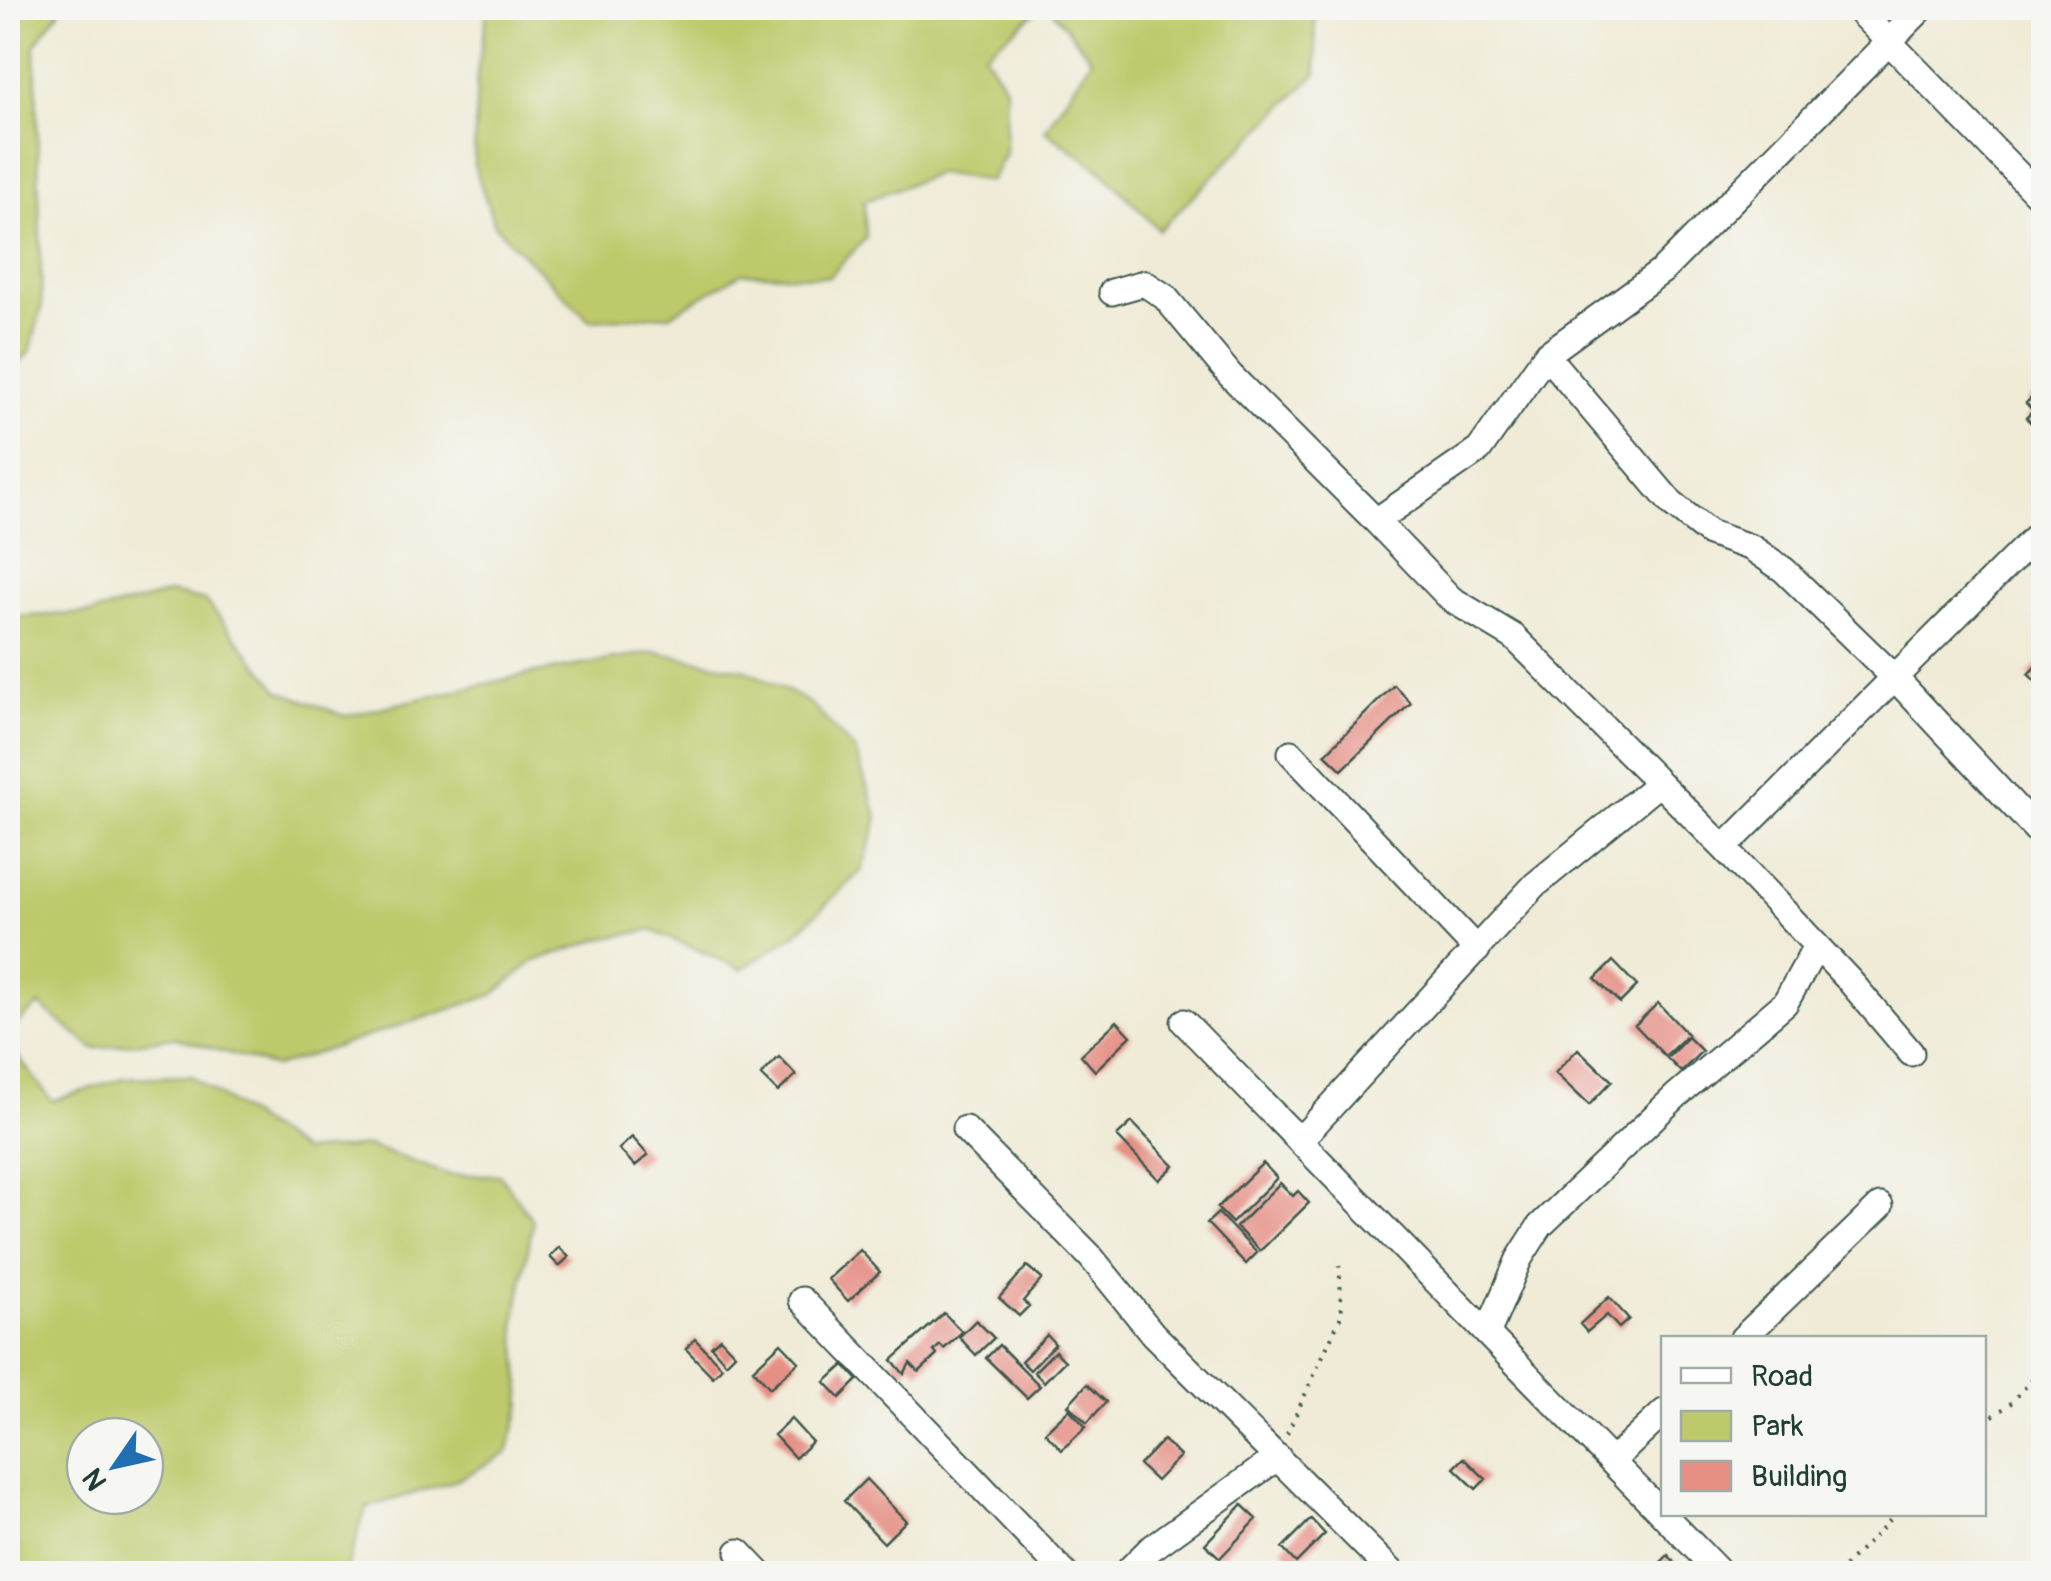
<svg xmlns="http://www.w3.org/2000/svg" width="2051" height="1581" viewBox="0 0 2051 1581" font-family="Pangolin,sans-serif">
<rect width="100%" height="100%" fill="#f6f6f2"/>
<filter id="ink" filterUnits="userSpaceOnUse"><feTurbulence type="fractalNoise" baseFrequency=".01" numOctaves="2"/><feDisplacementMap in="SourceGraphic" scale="20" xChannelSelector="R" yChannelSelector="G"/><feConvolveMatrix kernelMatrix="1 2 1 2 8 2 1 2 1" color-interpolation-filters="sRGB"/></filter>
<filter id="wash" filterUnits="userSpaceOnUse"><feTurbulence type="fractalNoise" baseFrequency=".0048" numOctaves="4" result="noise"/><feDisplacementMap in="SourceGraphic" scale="40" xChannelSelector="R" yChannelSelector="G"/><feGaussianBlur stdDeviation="2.25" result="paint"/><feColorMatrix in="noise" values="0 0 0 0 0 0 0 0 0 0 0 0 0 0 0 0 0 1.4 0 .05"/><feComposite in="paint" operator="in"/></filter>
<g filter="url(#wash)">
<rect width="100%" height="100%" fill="#efebd7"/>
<!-- green -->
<path fill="#bdc96a" stroke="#6e834f" stroke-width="2.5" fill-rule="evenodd" d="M8,8H62L35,44L42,306L30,352L8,373Z
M488,8H1041L984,54L1006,87L1005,154L990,181L938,173L864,201L866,238L829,277L742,273L670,315L589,320L495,226L474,165L477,74Z
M1050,8H1314L1317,73L1159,230L1103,172L1045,130L1092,59Z
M171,593L206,601L280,691L345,716L525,675L655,652L746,670L810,703L855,751L878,818L862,870L793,936L742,969L651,930L601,939L534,961L493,995L275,1067L175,1037L94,1049L39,1005L8,1031V617L93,613Z
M8,1044L52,1101L123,1078L191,1076L302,1152L369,1146L450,1175H500L533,1221L515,1322L522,1403L507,1453L457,1480L366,1508L346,1573H20L8,1492ZM145,1436V1496H85V1436Z"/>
<g id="blocks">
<!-- building -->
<path fill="#e58f85" d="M2044,386V435L2026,418L2033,411L2026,403Z
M2038,664L2044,670V690L2028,674Z
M1394,685L1411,703L1342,770L1325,754Z
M1613,961L1637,986L1620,1003L1595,979Z
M1658,1003L1688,1035L1665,1056L1635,1025Z
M1117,1021L1131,1036L1095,1071L1081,1055Z
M1688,1037L1702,1051L1681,1072L1667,1058Z
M1578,1049L1612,1081L1589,1105L1555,1073Z
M779,1057L796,1075L778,1092L761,1075Z
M1132,1122L1174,1166L1159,1180L1117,1136Z
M632,1137L648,1155L635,1166L619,1149Z
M1263,1163L1277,1178L1232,1223L1217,1208Z
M1280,1183L1293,1196L1298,1191L1309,1203L1260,1251L1236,1227Z
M1218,1213L1257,1253L1246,1264L1207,1223Z
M559,1247L569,1257L559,1266L550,1257Z
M860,1250L880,1272L848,1301L828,1279Z
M1027,1266L1042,1279L1023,1301L1029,1306L1019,1316L999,1298Z
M1609,1297L1629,1319L1619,1328L1607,1315L1587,1332L1580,1324Z
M944,1313L962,1332L944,1349L940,1345L934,1351L937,1355L919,1372L910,1363L904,1374L892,1360Z
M976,1320L994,1338L976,1355L959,1337Z
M1047,1335L1055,1344L1030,1370L1021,1361Z
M720,1338L735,1354L726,1363L711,1346Z
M695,1339L722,1367L713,1377L686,1349Z
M781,1343L799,1362L770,1388L753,1369Z
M999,1345L1040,1386L1027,1398L986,1358Z
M1055,1351L1065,1361L1044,1382L1034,1372Z
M844,1365L858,1380L840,1398L825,1382Z
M1087,1384L1106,1402L1087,1423L1068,1405Z
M1069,1409L1086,1427L1062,1450L1045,1432Z
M791,1419L812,1442L795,1458L774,1435Z
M1163,1440L1180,1456L1156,1481L1139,1465Z
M1464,1458L1486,1479L1476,1489L1454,1468Z
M866,1479L906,1521L884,1543L844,1501Z
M1242,1505L1257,1519L1220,1558L1205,1544Z
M1311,1519L1325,1534L1296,1563L1282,1548Z
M1668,1555L1684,1574H1665L1658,1565Z
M1216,1560L1230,1574H1211L1206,1569Z"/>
</g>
</g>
<g filter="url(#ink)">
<use href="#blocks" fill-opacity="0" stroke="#3e574c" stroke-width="2.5"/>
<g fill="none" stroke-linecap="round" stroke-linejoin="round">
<!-- minor casing -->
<g stroke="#3e574c" stroke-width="29">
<path id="minor" d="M1856,8L2044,201
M1112,292L1144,283L1165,297L1230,375L1376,521
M1546,355L1672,504L1709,533L1752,548L1784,570L1895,678L2044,838
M1291,753L1477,950
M1724,848L2044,528
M1184,1022L1721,1574
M1911,1053L1849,980L1724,848L1514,637L1451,599L1376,521L1479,450L1546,355L1662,271L1922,8
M965,1129L1090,1256L1153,1334L1394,1574
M1300,1140L1535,885L1659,783
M802,1300L1065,1574
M1488,1332L1519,1259L1540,1226L1676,1096L1785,1003L1816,947
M1743,1338L1880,1206
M1612,1461L1664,1412
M739,1552L760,1574
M1125,1574L1149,1550L1278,1457"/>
</g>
<!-- path -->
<path stroke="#3e574c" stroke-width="4" stroke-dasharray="2.5 8" stroke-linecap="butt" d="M1984,1422L2010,1404L2044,1366
M1287,1434L1342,1314L1339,1261
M1837,1574L1896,1514"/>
<!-- minor -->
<use href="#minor" stroke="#fff" stroke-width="25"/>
</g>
</g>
<!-- margin -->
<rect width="2051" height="1581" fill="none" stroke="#f6f6f2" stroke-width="40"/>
<!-- legend -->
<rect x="1661" y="1336" width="325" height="180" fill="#f6f6f2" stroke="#a0aca6" stroke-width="2.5"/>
<rect x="1681" y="1368" width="50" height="15" fill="#ffffff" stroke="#a0aca6" stroke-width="2.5"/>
<text x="1751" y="1386" font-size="30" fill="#1f3d34">Road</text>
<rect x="1681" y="1411" width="50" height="30" fill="#bdc96a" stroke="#a0aca6" stroke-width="2.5"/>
<text x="1751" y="1436" font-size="30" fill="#1f3d34">Park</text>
<rect x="1681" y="1461" width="50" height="30" fill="#e58f85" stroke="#a0aca6" stroke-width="2.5"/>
<text x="1751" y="1486" font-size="30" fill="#1f3d34">Building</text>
<!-- north arrow -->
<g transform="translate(115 1466) rotate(236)"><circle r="48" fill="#f6f6f2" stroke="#a0aca6" stroke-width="2.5"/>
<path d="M0-8L18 38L0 25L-18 38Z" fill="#1f6fb2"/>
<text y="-15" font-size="28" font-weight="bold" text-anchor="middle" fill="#1f3d34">N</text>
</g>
</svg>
